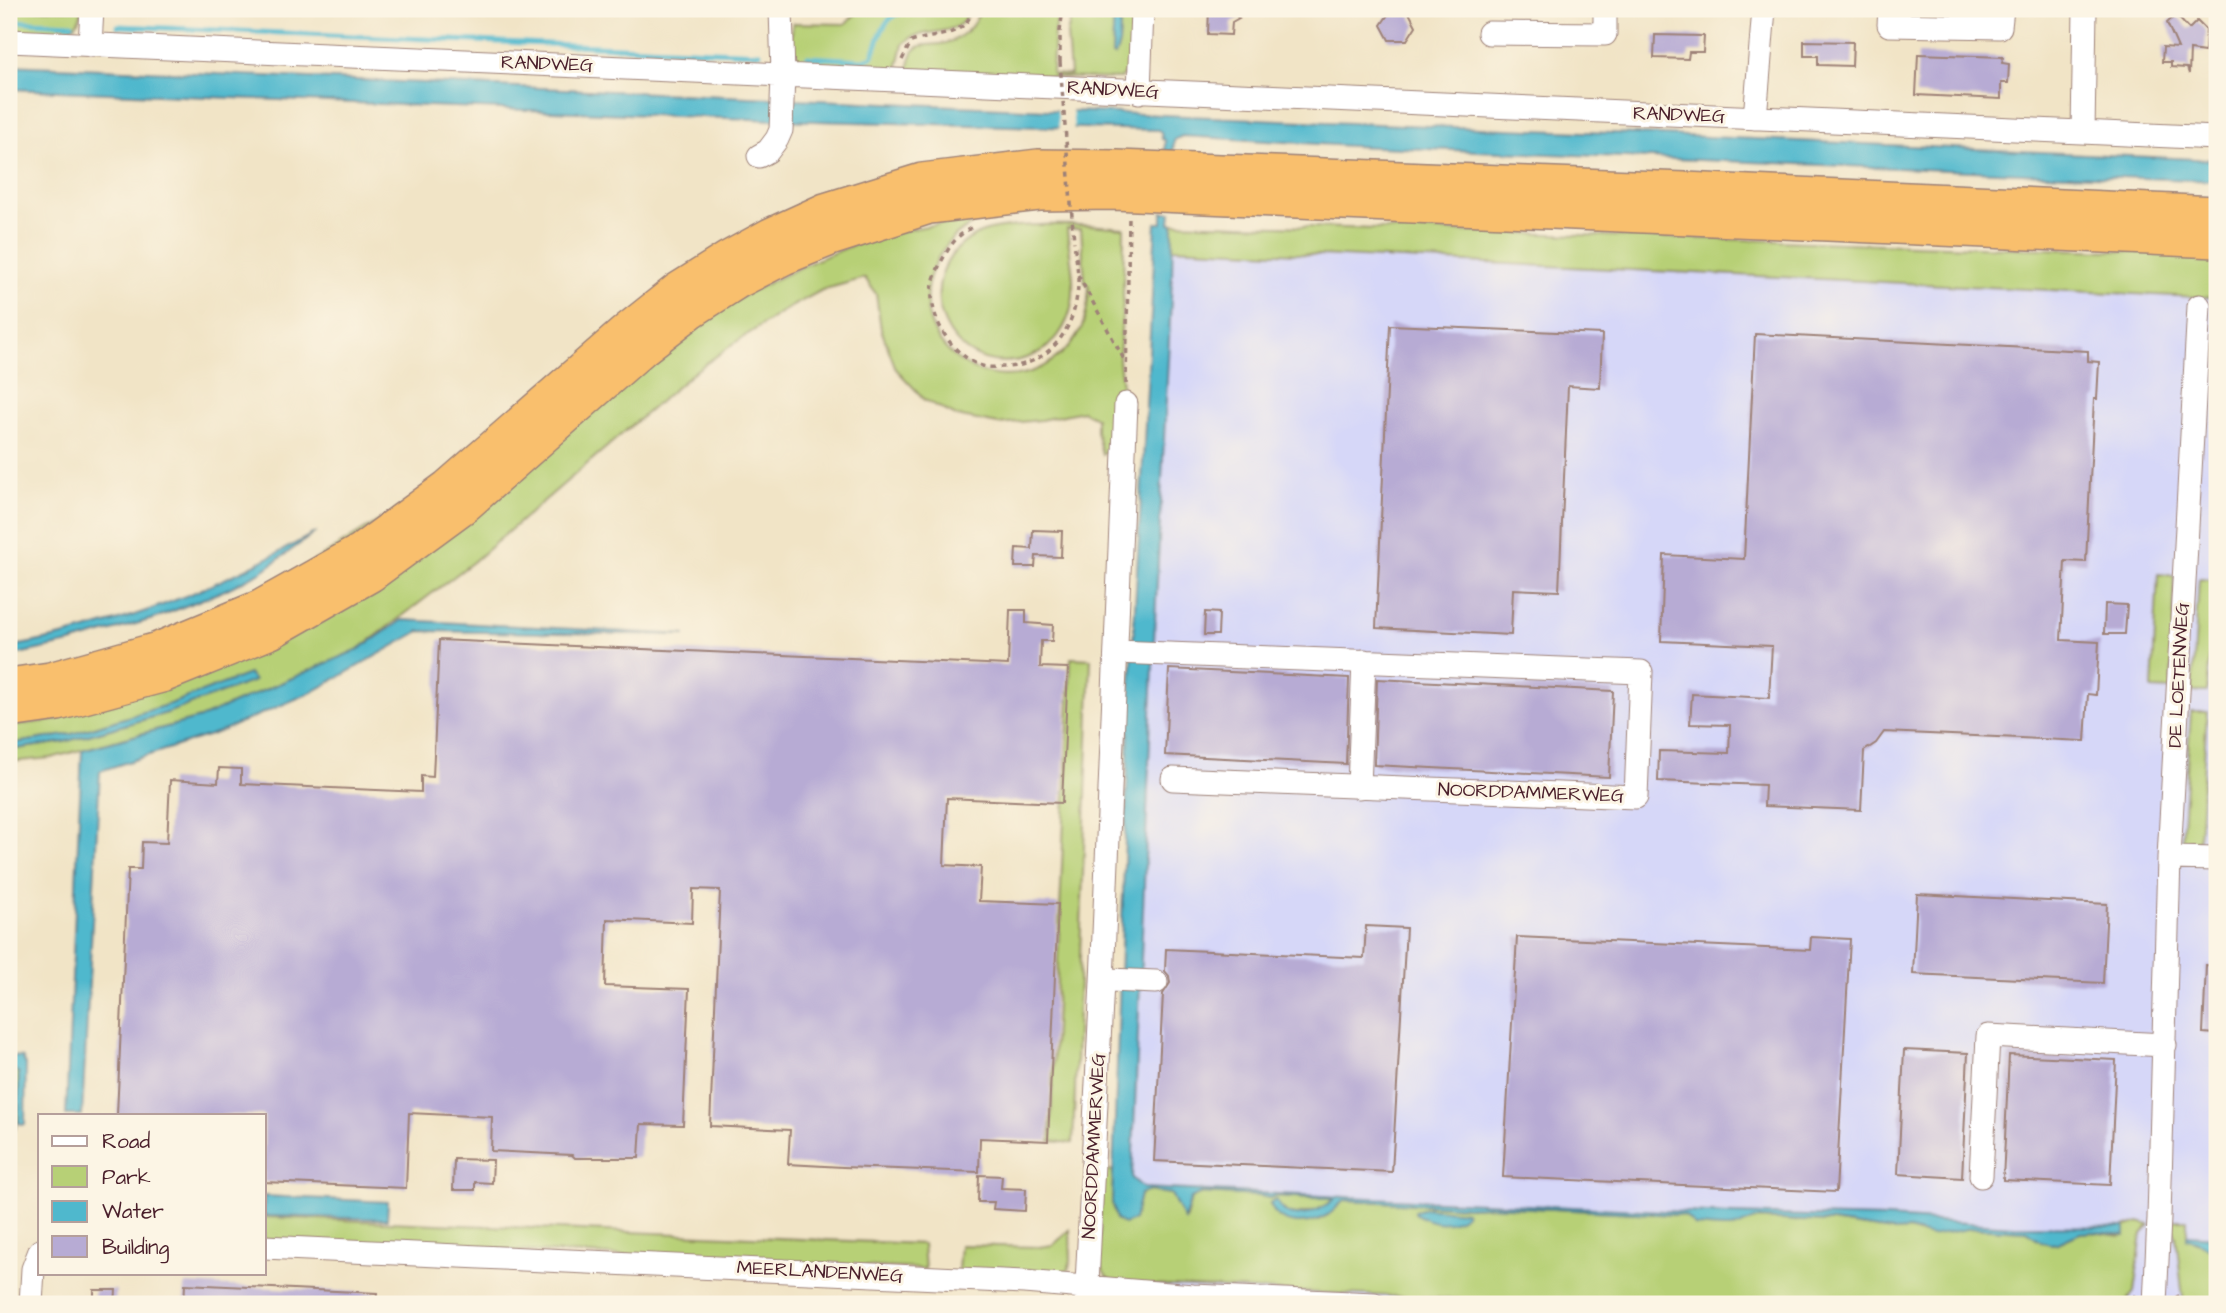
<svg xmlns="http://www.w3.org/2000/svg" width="2226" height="1313" viewBox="0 0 2226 1313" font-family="'Architects Daughter',sans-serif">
<rect width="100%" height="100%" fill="#fcf5e5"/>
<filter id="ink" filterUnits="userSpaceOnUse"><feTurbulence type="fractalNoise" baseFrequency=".0143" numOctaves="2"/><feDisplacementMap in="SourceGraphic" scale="14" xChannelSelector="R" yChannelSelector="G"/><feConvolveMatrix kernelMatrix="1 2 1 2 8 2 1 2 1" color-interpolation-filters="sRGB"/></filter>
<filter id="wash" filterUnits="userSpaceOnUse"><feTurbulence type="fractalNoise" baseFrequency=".00686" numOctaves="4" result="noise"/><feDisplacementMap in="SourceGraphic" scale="28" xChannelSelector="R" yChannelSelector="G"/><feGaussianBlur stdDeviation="1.57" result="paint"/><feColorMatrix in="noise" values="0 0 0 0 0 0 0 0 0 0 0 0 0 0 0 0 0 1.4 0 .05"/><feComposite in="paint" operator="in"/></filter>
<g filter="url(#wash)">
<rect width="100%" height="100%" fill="#f1e4c6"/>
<!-- built -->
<path fill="#d6d7f8" d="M1159,246L2217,295V1304H1114Z"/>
<!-- green -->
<path fill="#b7d076" stroke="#807850" stroke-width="2" d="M9,9H82C78,43 34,32 9,31Z
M861,9H969C964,36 932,29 912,37C911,38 904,43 903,44L897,70L799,65C788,52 791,40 793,23L845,24Z
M980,9H1059L1054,32L1052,74L1070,75L1067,34L1073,9H1114L1112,55L1115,56L1119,44L1121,9H1136L1133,63L1120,79L908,73C909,66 910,56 914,51C920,43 932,45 940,44C959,42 976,26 980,9Z
M991,217C963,225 945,241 933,268C902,341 988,406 1052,361C1064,353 1075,341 1081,329C1087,316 1088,301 1089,287L1085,282L1081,229H1067C1069,253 1076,280 1072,303C1068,326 1054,347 1032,356C949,388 901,276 976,235C1003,221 1092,224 1124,228L1123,302L1119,359L1124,405L1117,444L1102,454L1096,431V418L1082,411L1041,420L998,424L956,416L925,400L896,369L881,329L876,294L865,278L822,290L783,311L736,342L694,372L473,562L359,649L200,718L51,758L9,762V750L64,742L167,713L250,674L170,704L72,734L9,744V726L56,720L750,292C794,270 838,248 885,235C920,226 955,221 991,217Z
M1173,223L2217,254V298L1173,248Z
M2158,574L2175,576L2171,690L2152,689Z
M2199,579L2215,580L2207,692H2192Z
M1071,658L1091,659L1073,1143L1050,1141Z
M2191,712H2207L2199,841L2182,840Z
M1102,1170L1113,1171L1112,1202L1116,1219L1134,1220L1140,1194L1150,1191L1171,1194L1186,1218L1191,1198L1201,1193L1261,1196L1269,1198L1276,1196L1335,1199L1317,1210L1296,1215L1289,1214L1282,1208L1270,1205C1285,1226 1315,1228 1334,1210C1339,1206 1340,1202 1346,1200L1468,1207L1489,1206L1679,1215L1685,1216L1699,1226L1723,1227L1758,1219L1832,1222L1892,1231L1909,1230L1920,1234L1972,1228L2026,1231L2043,1242L2051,1244L2058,1243L2080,1233L2093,1232L2119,1236L2125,1235V1227L2139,1222L2150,1225L2142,1234L2134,1292L2125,1304H1564L1127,1284L1113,1281L1106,1276L1098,1261Z
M264,1217L923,1244L925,1269L264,1240Z
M2169,1220H2187V1239C2202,1241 2205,1250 2217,1250V1304H2186L2183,1299L2176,1236Z
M1070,1230L1071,1260L1068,1270L1057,1275L958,1271L960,1245L1039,1247L1053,1245Z"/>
<!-- forest -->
<path fill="#91b267" stroke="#6e6849" stroke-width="2" d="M9,1061H20V1117L14,1131H9Z"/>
<!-- water -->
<path fill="#4fb8cd" stroke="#4c6c7c" stroke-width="2" d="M1114,9H1121L1119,44L1115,56L1112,55Z
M9,65L1326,122L1664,135L2217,160V181L1352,146L1182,136L1174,140L1173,152L1165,151V140L1162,139L1161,132L1158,130L775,120L9,89Z
M1162,212H1171L1170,223H1173L1172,278L1154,641L1132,1178L1143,1188L1732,1214L1887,1218L2014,1226L2125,1227V1235L2093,1232L2080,1233L2058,1243L2051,1244L2043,1242L2026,1231L1972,1228L1931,1236L1909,1230L1892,1231L1832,1222L1758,1219C1749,1219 1745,1225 1736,1227C1727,1230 1705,1226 1695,1226L1685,1216L1679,1215L1489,1206L1468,1207L1347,1200C1339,1202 1337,1209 1329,1214C1310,1226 1278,1229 1270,1203L1276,1200C1279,1204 1282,1210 1287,1213C1301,1220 1324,1208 1334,1199L1276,1196L1269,1198L1261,1196L1201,1193L1191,1198L1184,1220L1171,1194L1150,1191L1140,1194L1134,1220L1124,1224L1116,1219L1112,1202L1130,699L1156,223H1162Z
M316,532L261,572L225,590L153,619L70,643L9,656V647C120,628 219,587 316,532Z
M402,620L686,635L420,631L314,691L219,732L100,771L82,1115H66L82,750L200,718L359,649Z
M249,674L254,681L167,713L64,742L9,750V744L72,734L170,704Z
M9,1056L22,1057L26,1065L25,1124L23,1125L19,1123V1073L9,1066Z
M264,1196L388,1202L387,1219L264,1216Z
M1427,1208L1465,1212L1466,1214C1452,1227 1430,1224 1415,1213V1211Z
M2187,1235L2217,1237V1250C2205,1250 2202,1240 2187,1239Z"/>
<!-- pier -->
<path fill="#f1e4c6" d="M1057,107L1072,108L1074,131H1059Z"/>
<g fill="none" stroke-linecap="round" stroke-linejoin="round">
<!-- stream -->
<path stroke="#4fb8cd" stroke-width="5" d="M9,21L72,24
M118,26L760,53
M807,57L863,60L872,57C881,36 881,15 910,10C918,9 926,10 933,9"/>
</g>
<g id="blocks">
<!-- building -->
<path fill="#b7abd4" d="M1209,9H1232V13L1239,18L1232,22L1231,35L1208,34Z
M1392,9H1407L1416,26L1407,40H1389L1381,25Z
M2176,15L2189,29L2197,21L2206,30L2205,52L2190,50L2189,74L2187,68L2171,67V62H2162L2163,47L2178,48L2167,23Z
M1655,35L1704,36L1703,52H1689L1688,59L1654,58Z
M1804,41L1853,42L1852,66L1818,65V56H1804Z
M1918,54L2003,57L2002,63L2009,64L2008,83H2001V99L1916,95Z
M1390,325L1602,334L1600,388L1568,386L1559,591L1513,589L1511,635L1376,628Z
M1755,334L2088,351V361L2099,362L2097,399H2094L2086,562L2065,561L2061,640L2099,642L2096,695L2088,694L2085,741L1884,732L1876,743L1864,751L1861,810L1764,806L1765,785L1658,781L1659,751L1729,753L1730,725L1690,724L1692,694L1769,698L1772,646L1661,641L1664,555L1744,559Z
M1033,530L1062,531L1061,557L1036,556L1035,567H1015L1016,548L1032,549Z
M2105,604L2127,605L2125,634H2104Z
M1010,610H1026V623L1053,625L1052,641H1041L1040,667L1068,668L1062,803L947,798L944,865L981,867L979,901L1058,904L1048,1141L980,1138L979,1172L843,1167L788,1164L790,1130L710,1126L720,890L693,889L692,923L607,919L605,986L689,989L683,1125L641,1124L639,1158H575L572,1155L491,1151L492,1117L409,1113L406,1188L264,1182V1115H117L128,869H141L142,842L167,843L170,780L218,783L219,768L241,769V784L421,792V776L433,777L439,640L1008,665Z
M1205,612L1219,613L1218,635H1204Z
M1169,669L1349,678L1346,764L1165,755Z
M1377,679L1613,691L1609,777L1374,765Z
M1917,894L2107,904L2103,983L1913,974Z
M1366,926L1406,928L1392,1172L1154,1161L1163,994L1170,983L1169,976L1165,971L1166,949L1364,958Z
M1517,937L1810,950L1811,937L1850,939L1836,1192L1503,1177Z
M2206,965L2217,966V1034L2203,1033Z
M1904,1050L1968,1053L1962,1178L1898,1174Z
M2009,1055L2116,1060L2110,1185L2003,1180Z
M454,1159L493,1160L492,1183L475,1182V1190H453Z
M979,1175L1002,1176L1001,1188L1026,1189L1025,1211L993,1209L994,1202H978Z
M185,1284L377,1293L376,1304H184Z
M94,1290H116L115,1304H94Z"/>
</g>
</g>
<g filter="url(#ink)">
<use href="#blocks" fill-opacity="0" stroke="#9e8278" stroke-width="2"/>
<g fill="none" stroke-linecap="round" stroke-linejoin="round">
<!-- minor casing -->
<g stroke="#9e8278" stroke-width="25">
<path id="minor" d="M1890,9L1889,25L2000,27L2002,9
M1489,33L1605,34V9
M9,41L2217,138
M90,45L92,9
M1139,92L1142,9
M1755,118L1764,9
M2083,132L2085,9
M759,156L768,151L777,139L781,130L783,74L781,9
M1116,652L1641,672L1636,797L1173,779
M1359,787L1364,661
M2169,858L2217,859
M1102,982L1110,980L1156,982
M1981,1176L1988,1036L2165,1045
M264,1247L1024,1282L1193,1296L1374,1304
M31,1304L33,1269L40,1251
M1086,1304L1102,982L1126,404
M2155,1304L2159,1218L2169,858L2199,306"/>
</g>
<!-- highway casing -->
<g stroke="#9e8278" stroke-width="36">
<path id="highway" d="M9,685L50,679L158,649L260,607L360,551L447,487L628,329L677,290L728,258L770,235L825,210L922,180L1038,166L1117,167L1685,189L2217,213
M9,711L58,704L165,675L271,632L371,575L465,506L642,350L691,312L739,281L784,258L833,238L929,207L1039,194L1114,193L2217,241"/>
</g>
<!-- path -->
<path stroke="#9e8278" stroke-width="3.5" stroke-dasharray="5 5" stroke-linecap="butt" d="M902,60L911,42C935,33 964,39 973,9
M1060,62V31L1063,9
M971,228C955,236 948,249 940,264C936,273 933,280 932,290C930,321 953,356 982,366C988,368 997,367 1003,367C1045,367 1072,335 1077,295C1080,278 1076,259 1074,242
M1078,275L1126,363
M1126,384L1129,217
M2177,1295L2181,1304
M2129,1304L2135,1295"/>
<!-- minor -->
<use href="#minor" stroke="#fff" stroke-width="23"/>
<!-- highway -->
<use href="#highway" stroke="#f9bf6d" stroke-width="33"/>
<!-- path-bridge -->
<path stroke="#9e8278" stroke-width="3.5" stroke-dasharray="5 5" stroke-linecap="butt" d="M1060,62L1074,242"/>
</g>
</g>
<g text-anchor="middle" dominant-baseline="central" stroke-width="6" stroke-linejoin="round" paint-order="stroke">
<!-- street labels -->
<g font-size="19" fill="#4a1f2b" stroke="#fcf5e5">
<text transform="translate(547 64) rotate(2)">RANDWEG</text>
<text transform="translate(1113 90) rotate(3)">RANDWEG</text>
<text transform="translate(1679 115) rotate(2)">RANDWEG</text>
<text transform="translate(2179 675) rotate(-87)">DE LOETENWEG</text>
<text transform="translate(1531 793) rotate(2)">NOORDDAMMERWEG</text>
<text transform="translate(1094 1146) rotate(-87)">NOORDDAMMERWEG</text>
<text transform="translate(820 1272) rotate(3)">MEERLANDENWEG</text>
</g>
</g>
<!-- margin -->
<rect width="2226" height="1313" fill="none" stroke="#fcf5e5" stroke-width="35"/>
<!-- legend -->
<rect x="38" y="1114" width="228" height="161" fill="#fcf5e5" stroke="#b59f9b" stroke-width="2"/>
<rect x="52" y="1136" width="35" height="10" fill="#ffffff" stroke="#b59f9b" stroke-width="2"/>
<text x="102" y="1148" font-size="21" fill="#4a1f2b">Road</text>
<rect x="52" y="1166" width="35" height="21" fill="#b7d076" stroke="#b59f9b" stroke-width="2"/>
<text x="102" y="1184" font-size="21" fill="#4a1f2b">Park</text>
<rect x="52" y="1201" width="35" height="21" fill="#4fb8cd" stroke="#b59f9b" stroke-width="2"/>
<text x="102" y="1218" font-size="21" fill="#4a1f2b">Water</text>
<rect x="52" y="1236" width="35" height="21" fill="#b7abd4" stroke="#b59f9b" stroke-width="2"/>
<text x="102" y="1254" font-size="21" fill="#4a1f2b">Building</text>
</svg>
